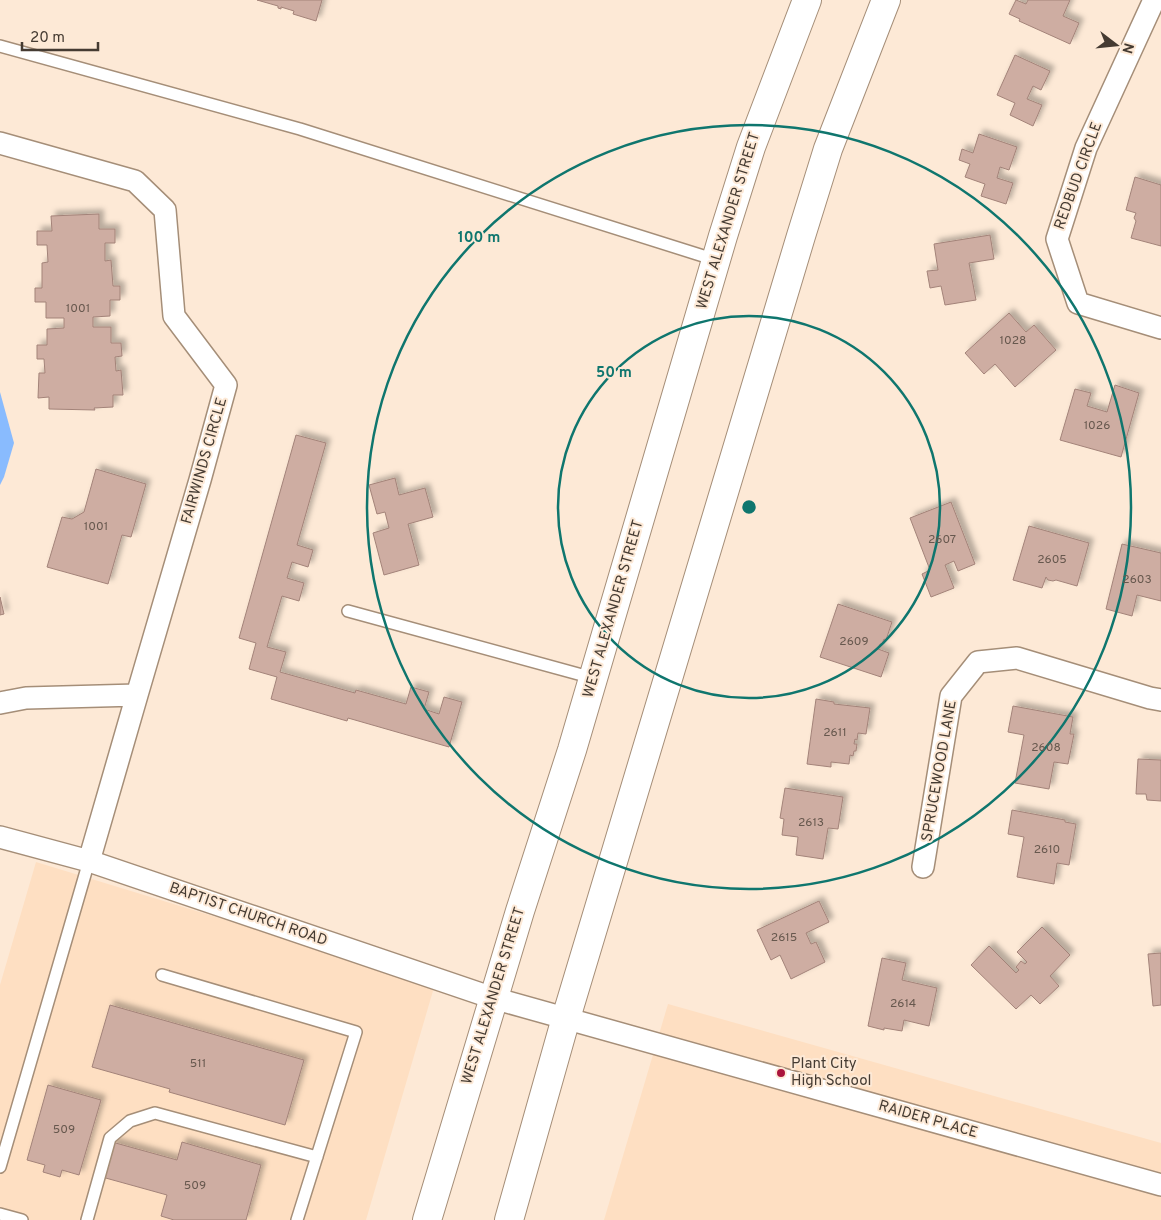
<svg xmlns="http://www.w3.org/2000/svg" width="1161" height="1220" viewBox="0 0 1161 1220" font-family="Overpass,sans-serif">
<defs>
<filter id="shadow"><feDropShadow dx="4.5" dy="-4.5" stdDeviation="2.5" flood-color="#0004"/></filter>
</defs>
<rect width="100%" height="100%" fill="#fde9d6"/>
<!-- built -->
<path fill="#fedfc2" d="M36,862L435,984L366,1220H0V985Z
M668,1004L1161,1143V1220H604Z"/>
<!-- water -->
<path fill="#89bbfe" d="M0,392L14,443L4,477L0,485Z"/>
<!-- building -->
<path fill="#ceada2" stroke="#a38379" filter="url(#shadow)" d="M257,0H322L316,21L293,14L294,11L281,7V9L278,8V6Z
M1016,0L1026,4L1028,0H1070L1063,16L1079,23L1070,44L1019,21L1020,19L1009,14Z
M1015,55L1050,71L1041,90L1033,86L1027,99L1042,105L1033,126L1010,115L1015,103L997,95Z
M979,134L1017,147L1009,170L1000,167L997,178L1013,183L1006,204L981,196L985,184L965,177L970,164L959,160L962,149L973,153Z
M1135,177L1161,185V246L1131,238L1136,221L1134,218L1136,213L1126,210Z
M99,214V229H115V243H105V261L111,260L113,286H120V300H110V316L93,317V327H111V343H121L122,356L115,357L116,371L121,370L123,395H113V407L94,408L95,410L49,409V397L38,398L39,373H45L44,359H37V345H47V329L64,328V318H46V302H35V288H42V263L48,262L47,245H37V231H52L51,216Z
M990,235L994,259L969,263L976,300L945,305L941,286L930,288L927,271L938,270L934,244Z
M1009,313L1026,332L1034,325L1056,350L1015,387L995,364L984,374L965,353Z
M1115,385L1139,393L1121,457L1060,440L1075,389L1091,393L1087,406L1107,412Z
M296,435L326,443L297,545L313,550L308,567L292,562L287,578L304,583L299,601L282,596L267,647L286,652L280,672L355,693L356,690L406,704L411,687L429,692L424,709L439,714L444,697L462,702L449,747L348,718L347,721L271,699L277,677L249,669L256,643L239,638Z
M96,469L146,484L131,537L122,535L108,584L47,567L62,517L72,519L84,512Z
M395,478L399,495L425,488L433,517L408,524L419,565L384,575L373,533L389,528L385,512L377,514L369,485Z
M951,502L975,564L958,571L954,561L945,565L954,588L931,597L922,574L930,570L910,518Z
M1029,526L1089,543L1077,586L1056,580L1053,581L1048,580L1046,577L1042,588L1013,580Z
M1122,544L1161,553V601L1137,595L1132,616L1106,609Z
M0,597L4,614L0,615Z
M838,604L892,622L886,640L884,639L882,644H880L878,649L889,653L881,677L820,657Z
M816,699L834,702V704L870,708L866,734L858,733L857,740L855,739L854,744H857L856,751H854L853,756L850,755L849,764L831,762V767L807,764Z
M1013,706L1073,717L1070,734H1074L1068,764L1054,762L1049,789L1015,783L1024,735L1008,732Z
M1138,759L1161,760V801L1147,800L1146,794H1136Z
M785,788L843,797L838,829L828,828L823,859L796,855L798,837L782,835L784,819L780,818Z
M1012,810L1065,820V822L1076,824L1069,865L1057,863L1054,884L1017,877L1024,837L1008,834Z
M819,901L829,922L806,933L811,944L816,942L825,962L791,979L780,955L771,960L757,930Z
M1042,927L1070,955L1050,976L1059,986L1040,1004L1031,995L1016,1009L971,965L989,946L1016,973L1019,970L1016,967L1021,961L1025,964L1027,962L1017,952Z
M1161,953V1005L1153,1006L1148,954Z
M882,958L906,963L902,980L937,988L929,1026L904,1020L902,1031L884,1028V1030L868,1026Z
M110,1005L304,1060L285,1125L169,1092L170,1089L92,1067Z
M48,1085L101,1100L79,1175L62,1170L60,1177L43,1172L45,1165L27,1160Z
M112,1142L177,1160L182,1142L261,1165L246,1220H174L161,1216L167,1195L102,1177Z"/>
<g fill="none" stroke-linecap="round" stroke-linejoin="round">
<!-- service casing -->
<g stroke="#a58e78" stroke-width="14">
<path id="service" d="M0,46L300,129L716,260
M348,611L593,678
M162,975L356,1032L297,1220
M0,1167L89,861
M0,1214L22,1220
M87,1220L110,1138L130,1121L155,1113L317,1157"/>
</g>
<!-- minor casing -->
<g stroke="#a58e78" stroke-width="24">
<path id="minor" d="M1154,0L1086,148L1057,239L1078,303L1161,328
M0,143L135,181L165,210L174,316L226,385L200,480L137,695L26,698L0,703
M0,837L89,861L493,998L1161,1185
M89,861L137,695
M923,867L951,696L978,662L1017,658L1150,698L1161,700"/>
</g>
<!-- primary casing -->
<g stroke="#a58e78" stroke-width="30">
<path id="primary" d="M427,1220L520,911L572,750L723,236L751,147L807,0
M509,1220L566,1018L801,236L828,149L886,0"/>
</g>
<!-- service -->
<use href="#service" stroke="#fff" stroke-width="11"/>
<!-- minor -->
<use href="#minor" stroke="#fff" stroke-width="21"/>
<!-- primary -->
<use href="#primary" stroke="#fff" stroke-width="28"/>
</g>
<!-- distance rings -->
<g fill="none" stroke="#0f766e" stroke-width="2.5">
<circle cx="749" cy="507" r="191"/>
<circle cx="749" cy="507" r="382"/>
</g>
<!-- markers -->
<circle fill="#aa143d" stroke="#fde9d6" stroke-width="2" cx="781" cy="1073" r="5"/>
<g text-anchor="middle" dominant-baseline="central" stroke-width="4" stroke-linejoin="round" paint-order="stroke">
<!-- number labels -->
<g font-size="12" fill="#67584e">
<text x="78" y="309">1001</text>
<text x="1013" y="341">1028</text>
<text x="1097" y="426">1026</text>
<text x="96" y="527">1001</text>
<text x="942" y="540">2607</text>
<text x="1052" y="560">2605</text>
<text x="1137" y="580">2603</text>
<text x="854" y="642">2609</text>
<text x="835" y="733">2611</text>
<text x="1046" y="748">2608</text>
<text x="811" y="823">2613</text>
<text x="1047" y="850">2610</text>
<text x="784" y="938">2615</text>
<text x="903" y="1004">2614</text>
<text x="198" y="1064">511</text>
<text x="64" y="1130">509</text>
<text x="195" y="1186">509</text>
</g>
<!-- street labels -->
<g font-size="15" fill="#453b32" stroke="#fde9d6">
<text transform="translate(1079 176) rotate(-70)">REDBUD CIRCLE</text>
<text transform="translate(729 221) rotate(-73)">WEST ALEXANDER STREET</text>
<text transform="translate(205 461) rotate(-74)">FAIRWINDS CIRCLE</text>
<text transform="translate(614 609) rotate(-74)">WEST ALEXANDER STREET</text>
<text transform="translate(940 771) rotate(-80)">SPRUCEWOOD LANE</text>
<text transform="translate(248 915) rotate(19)">BAPTIST CHURCH ROAD</text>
<text transform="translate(494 996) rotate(-73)">WEST ALEXANDER STREET</text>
<text transform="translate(928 1120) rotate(16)">RAIDER PLACE</text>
</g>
<!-- poi labels -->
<g font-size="15" fill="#453b32" stroke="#fde9d6" text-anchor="start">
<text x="791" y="1064">Plant City<tspan x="791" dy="17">High School</tspan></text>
</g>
</g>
<circle cx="749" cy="507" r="8" fill="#0f766e" stroke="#fde9d6" stroke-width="2.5"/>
<g font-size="15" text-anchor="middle" font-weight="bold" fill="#0f766e" stroke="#fde9d6" stroke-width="4" stroke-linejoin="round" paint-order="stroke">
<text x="479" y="242">100 m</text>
<text x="614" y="377">50 m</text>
</g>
<!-- north arrow -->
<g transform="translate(1116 45) rotate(106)" stroke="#fde9d6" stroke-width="4" paint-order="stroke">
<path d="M0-4L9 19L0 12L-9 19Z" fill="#453b32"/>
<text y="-8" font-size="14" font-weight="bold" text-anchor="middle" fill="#453b32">N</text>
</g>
<!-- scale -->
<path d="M22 42v8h76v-8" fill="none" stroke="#453b32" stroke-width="2.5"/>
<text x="30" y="42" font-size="15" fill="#453b32" stroke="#fde9d6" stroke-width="4" paint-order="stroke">20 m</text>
</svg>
